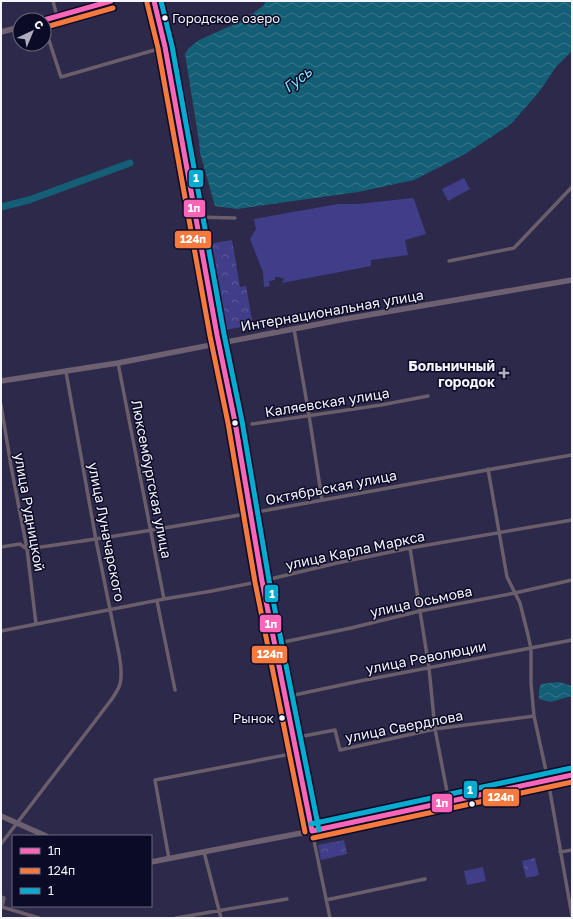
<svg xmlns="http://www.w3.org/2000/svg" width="573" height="919" viewBox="0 0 573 919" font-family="'Golos Text',sans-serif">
<defs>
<pattern id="forest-crowns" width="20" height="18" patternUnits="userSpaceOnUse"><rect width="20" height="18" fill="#403e88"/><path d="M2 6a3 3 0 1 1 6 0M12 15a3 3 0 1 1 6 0" fill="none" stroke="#5c5a9a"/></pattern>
<pattern id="water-waves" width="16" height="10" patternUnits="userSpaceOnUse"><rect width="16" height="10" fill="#145f75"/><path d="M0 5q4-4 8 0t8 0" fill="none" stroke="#37778a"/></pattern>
</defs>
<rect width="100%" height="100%" fill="#2c294b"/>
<!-- green -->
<path fill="#403e88" d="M464,178L470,189L448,201L442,189Z
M413,198L414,199L426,234L405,240L408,255L371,260V266L282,283L284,279L279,277H275V280L269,281L270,286L264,287L263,272L250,239L256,229L254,219L338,204H358Z
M483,867L486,881L467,885L464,871Z"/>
<!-- forest -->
<path fill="url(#forest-crowns)" d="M177,53L192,130L188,131L172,55Z
M232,240L240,287L246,286L253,325L224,330L209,248L214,243Z
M344,840L347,854L321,860L318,845Z
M535,858L539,875L526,878L522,861Z"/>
<!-- water -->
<path fill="url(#water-waves)" d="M266,1H572V51L556,67L539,92L511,124L465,154L414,180L358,192L237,209L215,206L200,153L199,141L185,54L188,49L199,40L244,20L264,5Z
M559,682L572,686V696L550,702L539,699V690L541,684Z"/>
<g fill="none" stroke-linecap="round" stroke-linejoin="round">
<!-- river -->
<path stroke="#145f75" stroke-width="7" d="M1,207L29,200L130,163"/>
<!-- street -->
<path stroke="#6a5e6a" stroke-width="3.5" d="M53,1L57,17
M44,25L61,77L165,47
M196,217L235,218
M449,261L514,248L572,187
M294,329L309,415L322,500
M118,363L164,599
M1,405L11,466L27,549L36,624
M252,424L381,405L428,396
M488,469L507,577L520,603L528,635L531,649V683L534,716L548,780L572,916
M1,547L20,544L27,549C210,524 390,486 572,455
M410,548L429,668L435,729L449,802
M157,601L175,690
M1,631L164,599L212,591L262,581L337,563L410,548L572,520
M274,644L351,628L420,611L515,593L572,580
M285,697L360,681L572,640
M293,738L335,730L340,750L435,729L534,716
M312,831L330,918
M1,844L99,716C106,706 117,695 120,684C123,673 120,659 118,649L96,540L66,372
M204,852L221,918
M560,852L572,850
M169,859L155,780L296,753
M1,897L4,898L2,907L39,918
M326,900L425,879
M176,918L287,899"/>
<!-- secondary -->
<path stroke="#6d6071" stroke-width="5.5" d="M154,1L165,47L217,335L235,422L262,581L312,831
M44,20L111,1
M1,32L20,27
M1,381L118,363L345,319L572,280
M1,816L46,836
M151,862L312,831L572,775"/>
<!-- bus-1 casing -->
<g stroke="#0c0b27" stroke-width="8">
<path id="bus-1" d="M154,1L165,47L217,335L235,422L262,581L312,831
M44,20L111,1
M312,831L572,775"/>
</g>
<!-- bus-2 casing -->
<g stroke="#0c0b27" stroke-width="8">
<path id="bus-2" d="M147,3L158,48L210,336L228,423L255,582L305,832
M46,27L113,8
M313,838L572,782"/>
</g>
<!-- bus-3 casing -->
<g stroke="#0c0b27" stroke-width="8">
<path id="bus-3" d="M161,1L172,46L224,334L242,421L269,580L319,830
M311,824L571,768"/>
</g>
<!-- bus-1 -->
<use href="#bus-1" stroke="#fa66b7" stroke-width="5"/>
<!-- bus-2 -->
<use href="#bus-2" stroke="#f6793e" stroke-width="5"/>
<!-- bus-3 -->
<use href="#bus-3" stroke="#06acd0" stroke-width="5"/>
</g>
<!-- markers -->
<g fill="#f3f4fc" stroke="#0c0b27" stroke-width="1.5">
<circle cx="165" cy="18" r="3.5"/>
<circle cx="235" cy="423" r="3.5"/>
<circle cx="282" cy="718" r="3.5"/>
<circle cx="472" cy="804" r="3.5"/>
</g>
<path fill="#adadbe" stroke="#0c0b27" stroke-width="1.5" d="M502 367h4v4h4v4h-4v4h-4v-4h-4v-4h4z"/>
<g text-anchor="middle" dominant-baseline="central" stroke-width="3" stroke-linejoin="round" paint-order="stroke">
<!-- bus labels -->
<g font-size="13" fill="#f3f4fc" stroke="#0c0b27" text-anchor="start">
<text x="172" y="18">Городское озеро</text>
<text x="274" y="718" text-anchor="end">Рынок</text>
</g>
<!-- street labels -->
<g font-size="14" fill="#f3f4fc" stroke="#0c0b27">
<text transform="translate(332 310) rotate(-10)">Интернациональная улица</text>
<text transform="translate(327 402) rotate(-9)">Каляевская улица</text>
<text transform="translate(152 479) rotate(79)">Люксембургская улица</text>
<text transform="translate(331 487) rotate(-11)">Октябрьская улица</text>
<text transform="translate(30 512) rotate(80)">улица Рудницкой</text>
<text transform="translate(107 532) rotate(79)">улица Луначарского</text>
<text transform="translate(355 550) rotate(-12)">улица Карла Маркса</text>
<text transform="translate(421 601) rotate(-12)">улица Осьмова</text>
<text transform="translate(426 657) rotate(-11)">улица Революции</text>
<text transform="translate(404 726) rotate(-11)">улица Свердлова</text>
</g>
<!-- poi labels -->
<g font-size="14" font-weight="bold" fill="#f3f4fc" stroke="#0c0b27" text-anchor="end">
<text x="495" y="365">Больничный<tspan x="495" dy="16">городок</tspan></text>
</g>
<!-- water labels -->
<g font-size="15" font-style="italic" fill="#81dffd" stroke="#0c0b27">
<text transform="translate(297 79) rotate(-38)">Гусь</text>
</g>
</g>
<g stroke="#0c0b27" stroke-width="1.5">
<rect x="188" y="169" width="16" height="19" rx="4" fill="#06acd0"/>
<rect x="183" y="199" width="23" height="19" rx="4" fill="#fa66b7"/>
<rect x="174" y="230" width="38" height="19" rx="4" fill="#f6793e"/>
<rect x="264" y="584" width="15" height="19" rx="4" fill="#06acd0"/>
<rect x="259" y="614" width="23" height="19" rx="4" fill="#fa66b7"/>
<rect x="251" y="645" width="37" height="19" rx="4" fill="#f6793e"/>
<rect x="463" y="780" width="15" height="19" rx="4" fill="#06acd0"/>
<rect x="482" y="788" width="38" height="19" rx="4" fill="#f6793e"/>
<rect x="431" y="793" width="22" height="20" rx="4" fill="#fa66b7"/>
</g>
<g font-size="11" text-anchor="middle" font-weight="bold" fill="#fff">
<text x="196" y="182">1</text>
<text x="194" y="212">1п</text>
<text x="193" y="243">124п</text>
<text x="272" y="598">1</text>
<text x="271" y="628">1п</text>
<text x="270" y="658">124п</text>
<text x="470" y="794">1</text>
<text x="501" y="801">124п</text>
<text x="442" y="807">1п</text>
</g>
<!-- border -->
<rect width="573" height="919" fill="none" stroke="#f3f4fc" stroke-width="4"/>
<!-- legend -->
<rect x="12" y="835" width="140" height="72" fill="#0c0b27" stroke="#68687c"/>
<rect x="20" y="848" width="20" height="6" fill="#fa66b7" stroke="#68687c"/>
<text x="48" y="855" font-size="12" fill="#f3f4fc">1п</text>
<rect x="20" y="868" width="20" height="6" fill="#f6793e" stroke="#68687c"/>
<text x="48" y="875" font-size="12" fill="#f3f4fc">124п</text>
<rect x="20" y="888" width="20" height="6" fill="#06acd0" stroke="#68687c"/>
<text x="48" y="895" font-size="12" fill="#f3f4fc">1</text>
<!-- north arrow -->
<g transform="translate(32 32) rotate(44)"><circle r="19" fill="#0c0b27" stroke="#68687c"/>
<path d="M0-3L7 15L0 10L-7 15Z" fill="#adadbe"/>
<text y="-6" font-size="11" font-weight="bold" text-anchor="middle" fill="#f3f4fc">С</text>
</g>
</svg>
